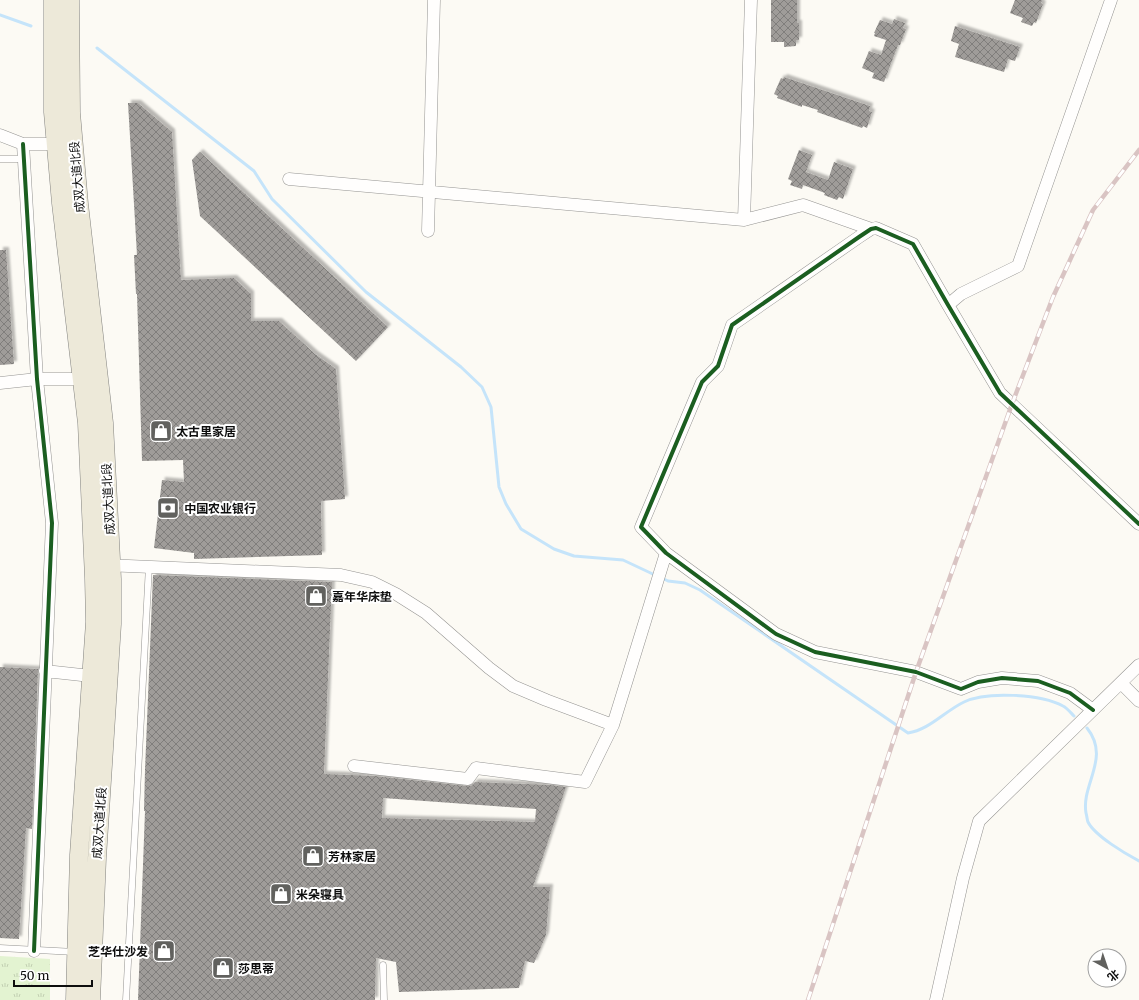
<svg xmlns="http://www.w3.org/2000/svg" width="1139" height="1000" viewBox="0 0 1139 1000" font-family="Merriweather,'Noto Sans SC',serif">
<defs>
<pattern id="park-tufts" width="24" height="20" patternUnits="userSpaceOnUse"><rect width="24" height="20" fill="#e3f3d1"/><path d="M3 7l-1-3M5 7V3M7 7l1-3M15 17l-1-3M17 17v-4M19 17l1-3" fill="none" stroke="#c2cfb2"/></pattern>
<pattern id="building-cross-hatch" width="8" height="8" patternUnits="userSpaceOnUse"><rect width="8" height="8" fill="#9f9c99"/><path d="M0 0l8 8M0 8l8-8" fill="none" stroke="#807e7b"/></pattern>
<filter id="shadow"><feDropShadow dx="3" dy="-3" stdDeviation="1" flood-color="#0004"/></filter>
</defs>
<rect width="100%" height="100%" fill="#fcfaf4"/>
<!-- park -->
<path fill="url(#park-tufts)" d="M0,956L50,959V1000H0Z"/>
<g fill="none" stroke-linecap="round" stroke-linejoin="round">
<!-- stream -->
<path stroke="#c5e4fa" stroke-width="3" d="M0,15L31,26
M97,48L254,171L272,199L366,292L461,367L482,387L491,407L499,487L506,504L521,529L554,549L574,556L623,560L657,576
M662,578L668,581L685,583L700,590L908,733C929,730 945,711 964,702C986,691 1041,694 1063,706C1067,708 1071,713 1074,716
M1087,728C1111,758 1081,784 1086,813C1087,816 1087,820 1088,822C1095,836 1126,854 1139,861"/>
</g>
<!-- building -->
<path fill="url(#building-cross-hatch)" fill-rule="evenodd" filter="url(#shadow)" d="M771,0H797V23H799V40H796V46L784,47V42H771Z
M1015,0H1042L1041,3L1043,4L1036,23L1034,22L1032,26L1021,22L1023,18L1010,13Z
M894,19L905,23L903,28L906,29L900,45H898L884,82L872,78L874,73L862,68L869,51L881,55L886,40L874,36L875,33H874L880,20L892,24Z
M955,26L1020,47L1015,61L1008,59L1004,72L955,57L959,44L951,41Z
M784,77L870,106L869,111L872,112L867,128L863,126L862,128L817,112L818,110L802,105V107L777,98L778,96L774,94L781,78L783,79Z
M128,103H138L172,132L181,280L234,278L251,294V321H279L315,354L336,369L345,499L321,501L322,555L194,559V553L154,548L162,480L184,482L183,460L142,461L137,294H136L134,255H137Z
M799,150L812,155L806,172L828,180L834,162L853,169L843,199L839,197L837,200L824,195L825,193L803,185L802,189L790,185L792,181L788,179Z
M200,152L388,327L356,361L200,216L192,160Z
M0,250H6L14,364L0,365Z
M153,575L332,582L324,774L375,776L467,786H471L475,782L551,785L566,787L533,887H550L546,935L534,963L525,961L519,988L399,992L396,962L376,958L375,1000H138L145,811H144L145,770ZM383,798L536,809L535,822L382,818Z
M0,667L38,669L32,829L26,828L19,939L0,938Z"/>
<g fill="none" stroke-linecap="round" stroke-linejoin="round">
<!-- lane casing -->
<g stroke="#959492" stroke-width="7">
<path id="lane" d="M0,159H24
M0,948L75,952
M383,965L384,1000
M126,1000L149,566"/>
</g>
<!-- street casing -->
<g stroke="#959492" stroke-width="13">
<path id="street" d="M0,135L23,144H56
M23,144L37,379L52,523L34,951
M289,179L744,220L803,205L871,229
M744,220L751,0
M428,231L434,0
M948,305L961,294L1018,266L1111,0
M0,383L37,379H82
M105,565L341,575L372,582L396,594L426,613L489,668L513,686L546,700L613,725
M45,671L91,676
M1121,683L1139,701
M1093,710L1070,693L1038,681L1002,678L978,682L961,689L916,672L815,652L776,634L666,553L641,527L702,382L718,366L732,325L859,237L871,229L876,228L913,244L948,305L1000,393L1139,524
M354,766L468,779L476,768L585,782L613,725L666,553
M936,1000L963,878L979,821L1139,665"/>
</g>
<!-- primary casing -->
<g stroke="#82827f" stroke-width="19">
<path id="primary" d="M53,0V112L61,203L87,423L94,578L95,622L79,855L75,1000
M70,0L71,113L79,204L104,423L112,579V624L97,858L91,1000"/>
</g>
<!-- lane -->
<use href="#lane" stroke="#fffefd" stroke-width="6"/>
<!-- street -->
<use href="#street" stroke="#fffefd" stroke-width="12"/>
<!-- primary -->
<use href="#primary" stroke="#ede9d9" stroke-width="18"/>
<!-- rail casing -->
<g stroke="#d9c4c3" stroke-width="4.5">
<path id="rail" d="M808,1000L916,672L1012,404L1053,297L1093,210L1139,150"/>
</g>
<!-- rail -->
<use href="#rail" stroke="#fff" stroke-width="3" stroke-dasharray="9" stroke-linecap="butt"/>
<!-- cycleway casing -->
<g stroke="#fff" stroke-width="6">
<path id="cycleway" d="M23,144L37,379L52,523L34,951
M1093,710L1070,693L1038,681L1002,678L978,682L961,689L916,672L815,652L776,634L666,553L641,527L702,382L718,366L732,325L859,237L871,229L876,228L913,244L948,305L1000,393L1139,524"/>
</g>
<!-- cycleway -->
<use href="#cycleway" stroke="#1b5e20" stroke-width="4"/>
</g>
<!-- icons -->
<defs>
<g id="shop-square" transform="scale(1.15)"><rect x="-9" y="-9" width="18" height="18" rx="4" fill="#61615e" stroke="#fff"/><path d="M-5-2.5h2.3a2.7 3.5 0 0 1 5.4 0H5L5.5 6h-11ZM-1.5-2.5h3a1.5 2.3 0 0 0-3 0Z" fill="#fff"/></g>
<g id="bank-square" transform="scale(1.15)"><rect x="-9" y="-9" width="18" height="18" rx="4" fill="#61615e" stroke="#fff"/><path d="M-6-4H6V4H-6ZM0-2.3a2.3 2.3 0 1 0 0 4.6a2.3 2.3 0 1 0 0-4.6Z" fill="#fff"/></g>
</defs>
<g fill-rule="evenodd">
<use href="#shop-square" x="161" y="431"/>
<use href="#bank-square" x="168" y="508"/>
<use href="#shop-square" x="316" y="596"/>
<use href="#shop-square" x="313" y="856"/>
<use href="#shop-square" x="281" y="894"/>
<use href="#shop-square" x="164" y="951"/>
<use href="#shop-square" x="223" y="968"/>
</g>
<g text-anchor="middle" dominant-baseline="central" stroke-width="4" stroke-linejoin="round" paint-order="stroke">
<!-- street labels -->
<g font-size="12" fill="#0e0e0e" stroke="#fff">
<text transform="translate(77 177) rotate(-95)">成双大道北段</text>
<text transform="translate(108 499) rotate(-93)">成双大道北段</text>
<text transform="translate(99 823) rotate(-86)">成双大道北段</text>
</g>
<!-- poi labels -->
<g font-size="12" font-weight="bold" fill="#0e0e0e" stroke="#fff" text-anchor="start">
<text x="176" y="431">太古里家居</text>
<text x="184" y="508">中国农业银行</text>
<text x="332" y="596">嘉年华床垫</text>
<text x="328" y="856">芳林家居</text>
<text x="296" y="894">米朵寝具</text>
<text x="148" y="951" text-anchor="end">芝华仕沙发</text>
<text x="238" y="968">莎思蒂</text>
</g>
</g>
<!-- north arrow -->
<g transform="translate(1107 968) rotate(140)"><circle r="19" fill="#ffffff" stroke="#9f9f9f"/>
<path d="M0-3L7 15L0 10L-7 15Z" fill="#61615e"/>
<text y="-6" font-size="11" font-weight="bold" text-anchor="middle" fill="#0e0e0e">北</text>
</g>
<!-- scale -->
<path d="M14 980v6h78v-6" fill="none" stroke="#0e0e0e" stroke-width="2"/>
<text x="20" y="980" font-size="12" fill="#0e0e0e" stroke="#ffffff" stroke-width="3" paint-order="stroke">50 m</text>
</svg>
